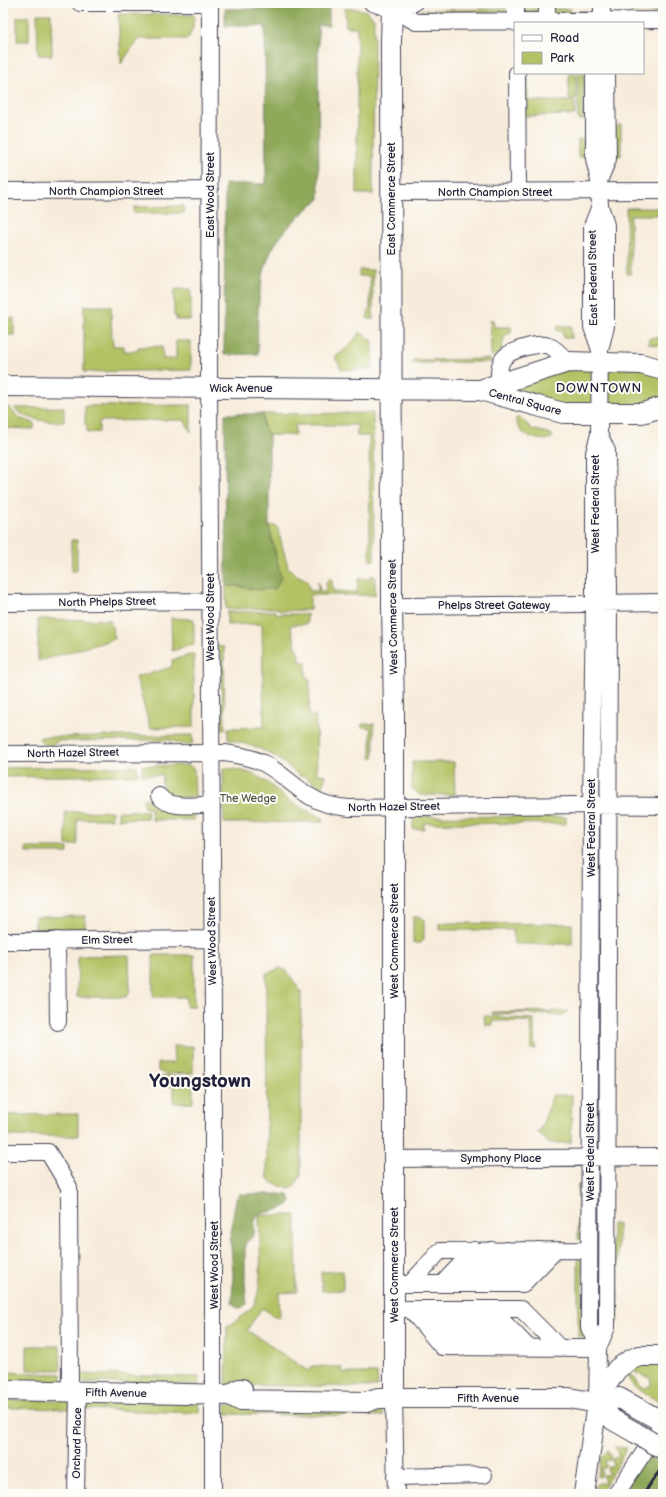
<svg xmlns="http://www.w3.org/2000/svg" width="666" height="1497" viewBox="0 0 666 1497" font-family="'Balsamiq Sans',sans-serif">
<rect width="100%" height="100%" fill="#fdfcf7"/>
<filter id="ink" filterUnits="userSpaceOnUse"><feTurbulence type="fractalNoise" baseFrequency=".025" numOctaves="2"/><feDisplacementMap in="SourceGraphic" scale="8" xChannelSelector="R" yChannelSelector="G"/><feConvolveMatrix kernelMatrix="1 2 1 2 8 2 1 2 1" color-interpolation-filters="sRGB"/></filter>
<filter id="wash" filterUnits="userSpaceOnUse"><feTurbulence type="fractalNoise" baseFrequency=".012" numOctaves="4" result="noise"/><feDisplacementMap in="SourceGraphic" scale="16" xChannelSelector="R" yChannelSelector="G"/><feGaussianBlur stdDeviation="0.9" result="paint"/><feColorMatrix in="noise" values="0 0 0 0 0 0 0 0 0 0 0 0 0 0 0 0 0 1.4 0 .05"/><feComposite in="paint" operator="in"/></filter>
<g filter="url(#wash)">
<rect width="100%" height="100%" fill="#f7ecdb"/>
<!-- green -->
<path fill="#b4c265" stroke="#6b7250" d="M629,8H663V12H630Z
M345,9C359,9 365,7 374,19L373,194H357V27H346Z
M506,9V13H421V10Z
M523,9H570V13H523Z
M37,14H51L52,55H38Z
M118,14L194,15L193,27L188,39H138L121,64Z
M17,17H29V41H17Z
M524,73H528V101H575V115L524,116Z
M569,73H576V99H569Z
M578,73H584L583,120H578Z
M618,125H621V156H613V134Z
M578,139H583L589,148V157H578Z
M184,206V213H134V207Z
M626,208H663V215H630L631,274H627Z
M359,270H373V320L367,318L370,307V276H359Z
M176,289H191V320H176V316H174V292Z
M84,306H111L112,341H113V346H124V351H138V347L162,346L163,359H176V341H191V370L84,372Z
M3,307H4L5,318H14V335H3Z
M490,320H493L494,327H511V333L505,335L500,355L491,356Z
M557,326H571L572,338H563V331H557Z
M360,332L373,341V369L342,370L335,357C346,350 353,342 360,332Z
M657,337L663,338V346L649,344L648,340L650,338Z
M490,359L491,362L413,363V360Z
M568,362L663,370V407L563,413L480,390Z
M191,405V432L184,420L99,421V432L87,433V425L85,424V406Z
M3,407H9L19,418L34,423V429L3,428Z
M64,407V422C48,422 27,421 14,408Z
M373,413L374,560L370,561L369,436H357V425H295V435H269L263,425V414Z
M520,417L532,429L551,434L553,437C545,443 530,438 522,432C519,429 517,425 516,421V418Z
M269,526H277L288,567L295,574L307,580L310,591H318V581L320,591H326V583L330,578L332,580L333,591L357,592L358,579H370V576H375V595H310V610L279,611L278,608L226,609V586H240L243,588L281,578Z
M71,540H77V571H72Z
M276,611V614H307V624L290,625L301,662H306V675L310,682L309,716H316L317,774L326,775L322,788L302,775L301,777C290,768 280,759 267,752C255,746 241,743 228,739V728L264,727L262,624L227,625V612Z
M171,618L194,619V644L172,651Z
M38,619L110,620L115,639L38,661Z
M217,646L224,647L225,729H222L221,654L217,649Z
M194,654V727L150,728L136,677L172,667V660Z
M363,724H374V758H371V728L362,727L361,725Z
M193,735V743L186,745L181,744L170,740L58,741L51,746L44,744L40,741V737Z
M412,762H454L455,795H420L412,788Z
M189,765L194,769V772L195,796C185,798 168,799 163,788C161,784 162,779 162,775H142V766Z
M137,766L138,775L5,777L4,768Z
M223,768C243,769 257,774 272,786C277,790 281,795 287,799C298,807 310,812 323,818V822L224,823Z
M146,798L194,812V820H152L151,809L144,807L143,799Z
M112,811V819H77V845H66L65,812Z
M118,811H148L147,818L118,819Z
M413,816L566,817V824L424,823V829H413Z
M26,848H68V853H26Z
M85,916V928L35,929V917Z
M413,917H421L424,919V940L421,943H413Z
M439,923L572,924V944H514L513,930H439Z
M597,945H600V1078L596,1065Z
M129,955L130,990L128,995L126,997H77L78,956Z
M153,955H194V1006H186V997H153Z
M280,968L287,971L301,992V1176L294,1187L289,1189L270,1182L267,1176L266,973H269Z
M569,1011L563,1015L555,1016L548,1013L536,1015L527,1013L492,1014V1012Z
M484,1016C501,1016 517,1019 534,1019V1043L536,1045V1049H531L530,1021H493V1025H485Z
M173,1046H193V1073L165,1074L158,1071V1063H174Z
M167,1076L193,1077V1103H174V1086H159V1078Z
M553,1095H572L571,1143H548L537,1131H540Z
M78,1114V1136H3V1115Z
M578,1185H587L582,1239H578Z
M259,1215H296L297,1292L279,1293L280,1317H276L262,1308L247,1330L308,1371L312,1366L342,1367L343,1373H377L378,1387L226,1385L227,1326C237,1320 250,1313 255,1302C264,1284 259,1237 259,1215Z
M612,1224H618V1322H612Z
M597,1232H599L603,1242V1331H596Z
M578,1258H582L583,1337H578Z
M343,1271V1290L322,1291L321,1272Z
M27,1346H60L61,1370H27Z
M663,1362V1403C652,1397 631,1390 629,1375L635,1377L640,1386L645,1388L651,1385L650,1378L636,1373L632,1367Z
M3,1372L62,1374V1383L3,1381Z
M78,1374L199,1377V1385L79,1382Z
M3,1400H71L73,1409L3,1408Z
M84,1400L199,1403V1413L80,1409Z
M226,1405L381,1408L383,1416L226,1414Z
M615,1447L627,1448L600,1494H594L596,1484L605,1482L603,1477L604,1475L609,1474L607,1469L608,1467L613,1465L612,1459L619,1457Z
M608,1450L611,1458L610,1460L605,1461L606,1466L605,1468L601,1469L602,1476L597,1477L601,1459Z"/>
<!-- forest -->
<path fill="#8fa85a" stroke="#58654a" d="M225,9H329V25H318L319,200C303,210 277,237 270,254C257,285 257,321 258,354L224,355L225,184H266L265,26H225Z
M225,414H263V425L269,435V526L281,578L275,589L255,590L240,586H226Z
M239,1194H278L289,1195L291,1201C286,1210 270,1211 259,1214C248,1227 263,1232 245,1243V1283L247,1304L242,1309L236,1307L232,1303L233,1273L230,1232L236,1199Z
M663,1424V1494H616Z"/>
</g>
<g filter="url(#ink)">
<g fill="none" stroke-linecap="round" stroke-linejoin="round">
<!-- minor casing -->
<g stroke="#424053" stroke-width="18">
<path id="minor" d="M80,3H210
M210,3L209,387L213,1012V1494
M372,3L392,9L416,22L663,20
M516,3V23
M392,9L414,3
M547,21V3
M602,23V3
M517,73L518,192
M594,73V159L599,181L600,206L606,225V326L600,350
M599,181L608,159L607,73
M3,191L210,190
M391,192L663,191
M499,384C499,376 498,366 503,359C509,350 539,342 549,346C557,349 563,357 568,362
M3,603L210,601
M599,603L663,602
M406,606L581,604
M3,754L225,753C238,755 251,757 263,763C281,772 294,787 311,797C322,804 336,807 349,808L579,805L663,806
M159,796C170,810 196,805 212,804
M57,940L58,1022
M3,941L212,939
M3,1152H48L69,1187L70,1392
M394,1159L663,1157
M404,1284H523L556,1250
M410,1284L440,1251L589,1250
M442,1284L474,1250
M458,1284L491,1250
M474,1284L506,1250
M491,1284L523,1250
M507,1284L538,1250
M403,1309H521L559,1347
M410,1309L442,1347L598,1348
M427,1309L462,1348
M443,1309L479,1347
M460,1309L496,1347
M475,1309L512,1347
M491,1309L528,1347
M598,1348L589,1327L591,806L594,603V453L599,434L600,350L592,327V226L600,206
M394,1398L396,1494
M597,1402L598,1348L607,1327L609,590L607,451L599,434
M395,1477L484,1475
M76,1494L78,1392
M616,1494L663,1424"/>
</g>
<!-- major casing -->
<g stroke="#424053" stroke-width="22">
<path id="major" d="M3,386L480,390L563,413H642L663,407
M480,390L568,362L641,364L663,370
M3,1390L230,1395L239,1389H242
M230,1395L239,1400L366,1402L378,1398H569L597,1403L619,1398L663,1422
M394,1398V711L392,606L391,41L392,9L394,3
M597,1403L613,1420L636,1433
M584,1494L597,1403L607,1384L617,1369L630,1360L639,1356H663"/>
</g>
<!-- minor -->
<use href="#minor" stroke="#fff" stroke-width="16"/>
<!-- major -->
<use href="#major" stroke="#fff" stroke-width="20"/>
<!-- rail -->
<path stroke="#22223b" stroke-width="3" d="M644,1494L652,1481L663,1467"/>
<!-- major-bridge casing -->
<g stroke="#424053" stroke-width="22" stroke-linecap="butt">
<path id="major-bridge" d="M636,1433L663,1449"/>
</g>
<!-- major-bridge -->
<use href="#major-bridge" stroke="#fff" stroke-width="20"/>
</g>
</g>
<g text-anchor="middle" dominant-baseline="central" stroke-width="4" stroke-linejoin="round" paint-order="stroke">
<!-- street labels -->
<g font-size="11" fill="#22223b" stroke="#fdfcf7">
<text x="106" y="191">North Champion Street</text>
<text x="495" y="192">North Champion Street</text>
<text transform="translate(210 195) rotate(-90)">East Wood Street</text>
<text transform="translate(391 199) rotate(-90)">East Commerce Street</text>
<text transform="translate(593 278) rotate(-91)">East Federal Street</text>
<text x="241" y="388">Wick Avenue</text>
<text transform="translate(525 402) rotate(15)">Central Square</text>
<text transform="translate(595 504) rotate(-90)">West Federal Street</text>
<text transform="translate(107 602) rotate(-1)">North Phelps Street</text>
<text x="494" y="605">Phelps Street Gateway</text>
<text transform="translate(210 617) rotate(-90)">West Wood Street</text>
<text transform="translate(393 617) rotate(-91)">West Commerce Street</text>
<text transform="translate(73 753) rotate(-1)">North Hazel Street</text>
<text transform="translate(394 807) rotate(-1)">North Hazel Street</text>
<text transform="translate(591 828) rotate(-90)">West Federal Street</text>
<text transform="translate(107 940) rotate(-1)">Elm Street</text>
<text transform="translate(212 941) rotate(-91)">West Wood Street</text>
<text transform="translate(394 941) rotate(-90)">West Commerce Street</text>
<text transform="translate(590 1152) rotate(-90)">West Federal Street</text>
<text x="501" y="1158">Symphony Place</text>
<text transform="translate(214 1265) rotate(-90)">West Wood Street</text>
<text transform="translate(394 1265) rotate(-90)">West Commerce Street</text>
<text transform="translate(116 1393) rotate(1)">Fifth Avenue</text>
<text x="488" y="1398">Fifth Avenue</text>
<text transform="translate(77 1443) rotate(-89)">Orchard Place</text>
</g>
<!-- park labels -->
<g font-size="11" fill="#555a4a" stroke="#fdfcf7">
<text x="248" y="798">The Wedge</text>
</g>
<!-- quarter labels -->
<g font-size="13" letter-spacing="1" fill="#22223b" stroke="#fdfcf7">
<text x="599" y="388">DOWNTOWN</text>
</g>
<!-- town labels -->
<g font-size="19" font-weight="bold" fill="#22223b" stroke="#fdfcf7">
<text x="200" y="1081">Youngstown</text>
</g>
</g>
<!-- margin -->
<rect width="666" height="1497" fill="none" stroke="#fdfcf7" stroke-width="16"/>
<!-- legend -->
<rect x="514" y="22" width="130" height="52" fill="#fdfcf7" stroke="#a5a5ac"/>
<rect x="522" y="35" width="20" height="6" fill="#ffffff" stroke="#a5a5ac"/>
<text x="550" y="42" font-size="12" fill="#22223b">Road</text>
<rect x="522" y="52" width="20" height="12" fill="#b4c265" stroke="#a5a5ac"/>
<text x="550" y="62" font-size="12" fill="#22223b">Park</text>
</svg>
